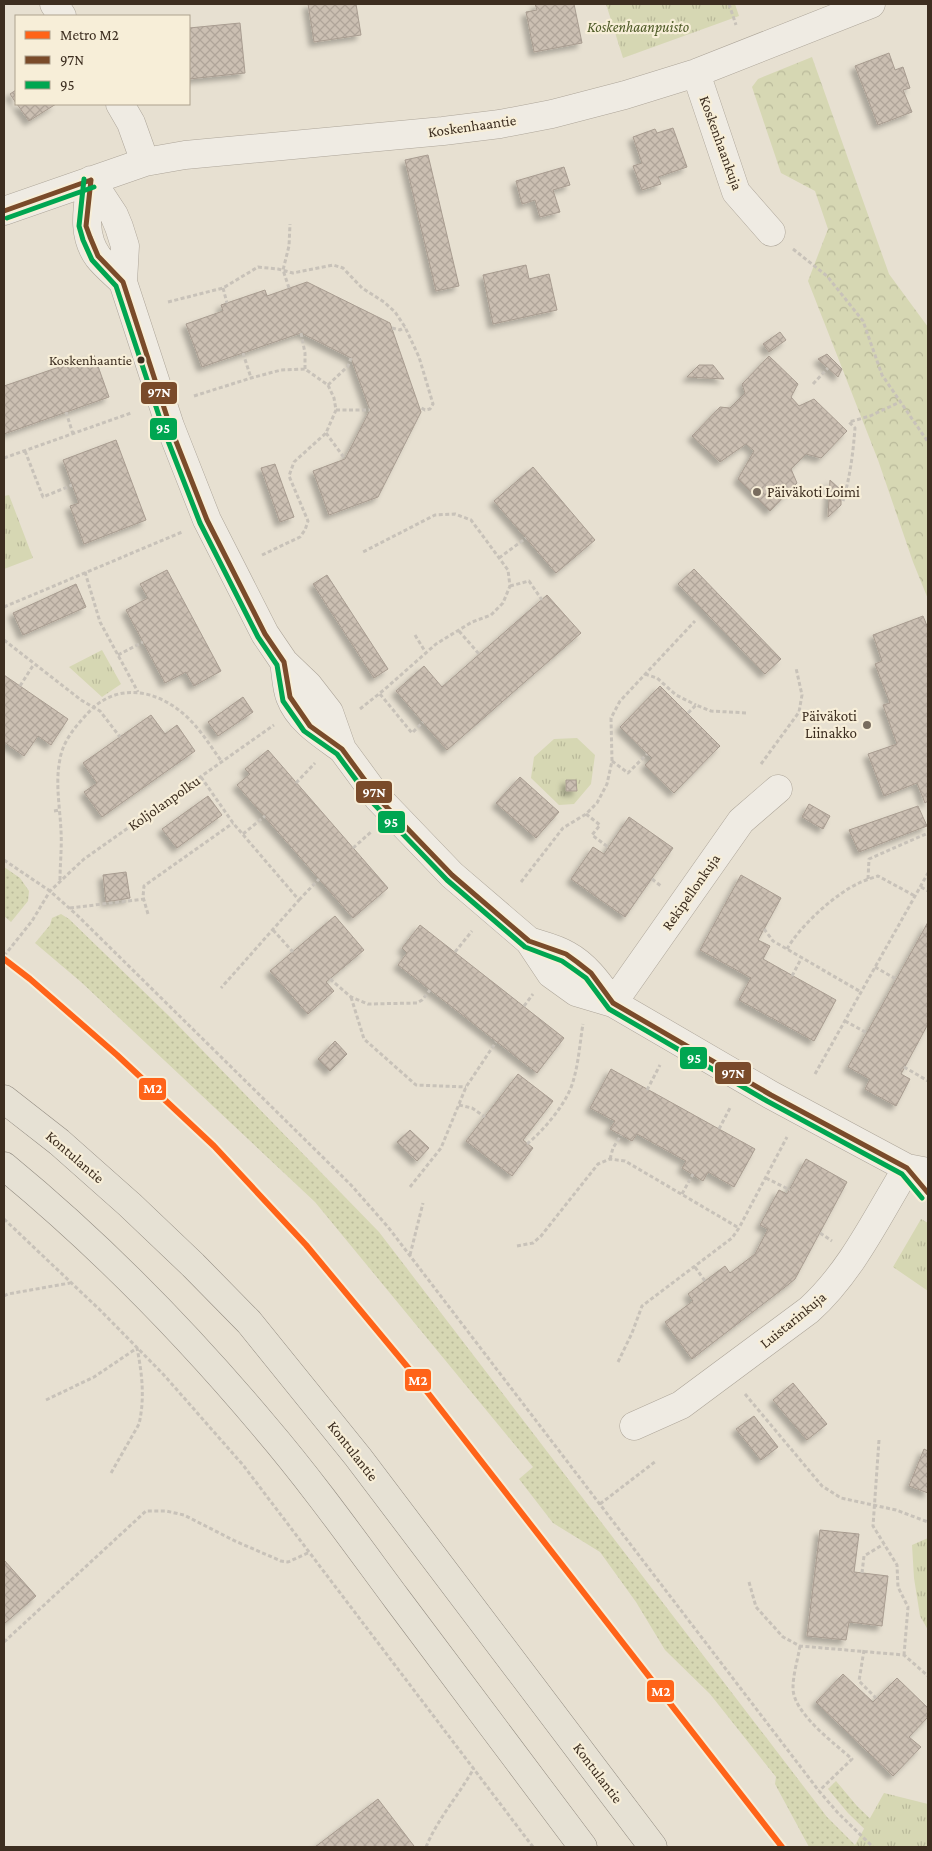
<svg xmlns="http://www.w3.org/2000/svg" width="932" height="1851" viewBox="0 0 932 1851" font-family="'Crimson Pro',serif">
<defs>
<pattern id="grass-dots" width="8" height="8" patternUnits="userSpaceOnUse" patternTransform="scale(1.25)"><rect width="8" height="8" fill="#d6d7b3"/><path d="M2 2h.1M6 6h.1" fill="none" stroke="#b9b99a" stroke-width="1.8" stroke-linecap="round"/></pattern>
<pattern id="forest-crowns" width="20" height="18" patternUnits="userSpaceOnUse" patternTransform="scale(1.25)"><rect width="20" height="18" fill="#d6d7b3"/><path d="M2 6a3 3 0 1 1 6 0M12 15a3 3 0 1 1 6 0" fill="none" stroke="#b9b99a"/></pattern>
<pattern id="park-tufts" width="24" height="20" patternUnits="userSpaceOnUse" patternTransform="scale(1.25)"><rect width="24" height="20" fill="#d6d7b3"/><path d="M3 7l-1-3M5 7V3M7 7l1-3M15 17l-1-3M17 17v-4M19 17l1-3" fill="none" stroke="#b9b99a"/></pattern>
<pattern id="building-cross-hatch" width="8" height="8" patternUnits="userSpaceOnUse" patternTransform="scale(1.25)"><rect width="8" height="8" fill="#cbbfb2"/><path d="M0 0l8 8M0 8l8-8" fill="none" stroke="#afa499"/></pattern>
<filter id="shadow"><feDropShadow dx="-4.5" dy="4.5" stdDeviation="2.5" flood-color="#0004"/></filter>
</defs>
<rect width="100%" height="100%" fill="#e7e0d1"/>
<!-- grass -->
<path fill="url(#grass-dots)" d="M4,867L20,878L29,891L28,901L11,922L4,916Z
M61,914L69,919L170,1017L379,1232L827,1817L855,1845L858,1843L864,1847H809L775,1784L776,1777L710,1694L665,1650L636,1602L600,1552L553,1523L519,1479L533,1467L315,1202L81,982L35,943L50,925L52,918Z
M836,1781L857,1806L888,1836L881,1845L848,1813L828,1789Z"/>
<!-- forest -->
<path fill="url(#forest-crowns)" d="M812,57L889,274L928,327V599L913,562L878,460L808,281L828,229L815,191L781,173L752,87L758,79Z"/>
<!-- park -->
<path fill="url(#park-tufts)" d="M606,4H735L739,16L623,58Z
M9,495L33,558L4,569V496Z
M102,650L121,684L102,697L69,667Z
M577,738L595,755L591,784L574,804L559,805L531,778L534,757L554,739Z
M921,1219L928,1223V1291L893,1267Z
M928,1538V1630L920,1616L914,1578L912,1545Z
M884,1793L928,1804V1847H857L855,1845Z"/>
<!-- building -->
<path fill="url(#building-cross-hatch)" stroke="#a89c90" filter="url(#shadow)" d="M308,4H356L361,35L314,42Z
M535,4H574L582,43L534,52L526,12L537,10Z
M240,23L245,73L189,79V28Z
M889,53L895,70L903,67L910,88L903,90L912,112L878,125L855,66Z
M16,90V103L10,94Z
M17,104H56L29,121Z
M673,128L687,167L658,177L661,184L642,190L633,166L642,163L633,137L655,129L657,133Z
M428,155L459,286L436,291L405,160Z
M564,167L570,185L553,190L560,212L540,217L535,200L522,204L516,181Z
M526,265L529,279L549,274L557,310L493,324L483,275Z
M307,282L390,323L421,412L378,497L329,515L313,471L345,459L370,410L351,358L301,333L202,367L186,324L223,311L221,305L265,290L267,296Z
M780,332L786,340L769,352L763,344Z
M827,354L842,369L838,377L818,359Z
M94,355L109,397L4,434V386Z
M769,356L798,384L791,397L799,406L814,399L847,431L821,458L806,454L791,469L797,483L770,511L738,479L754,451L746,444L720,462L692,436L720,407L730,408L745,393L742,384Z
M699,365H713L724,379L687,377Z
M116,440L146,520L84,544L70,506L79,503L63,460Z
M275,464L294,517L280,522L261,468Z
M533,467L595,540L556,573L494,501Z
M830,480L841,490V505L828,517Z
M694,569L781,659L765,674L678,584Z
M167,570L221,671L194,686L186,672L165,683L126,610L148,598L140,584Z
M327,575L388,669L374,678L313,584Z
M76,584L86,607L23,635L13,613Z
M547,595L581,633L447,750L396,691L424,666L442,687Z
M923,616L928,628V801L925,803L917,783L884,796L868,754L897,744L883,705L890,703L875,664L882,661L873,635Z
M4,675L68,719L51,745L38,736L24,756L4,742Z
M660,686L720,746L674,793L645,765L652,758L620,727Z
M243,697L253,712L218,736L208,722Z
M151,715L165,734L177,725L195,751L102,817L84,792L97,783L83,763Z
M268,750L388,888L353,918L237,785L250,774L245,769Z
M520,777L559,812L536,838L496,803Z
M566,780H576L577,791H566Z
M208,796L222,815L177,848L162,829Z
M809,804L830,816L823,829L802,817Z
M918,806L927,826L859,852L849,830Z
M629,817L673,848L625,917L571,879L593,847L604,854Z
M126,872L130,898L106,902L103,875Z
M741,875L781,898L758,940L770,946L763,959L836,1000L814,1041L739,1000L751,978L700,950Z
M335,916L364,950L326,982L334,991L308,1014L270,971Z
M928,922V1024L901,1074L910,1079L896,1106L865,1089L870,1079L848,1067Z
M420,925L564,1038L537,1073L398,965L407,953L402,948Z
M335,1041L347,1054L330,1071L318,1059Z
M611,1069L755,1149L734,1187L708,1172L703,1181L682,1168L686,1161L637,1134L632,1141L610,1129L615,1121L590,1108Z
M518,1074L553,1101L523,1140L533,1148L512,1176L466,1141Z
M410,1130L429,1148L417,1161L397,1142Z
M806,1159L847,1182L795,1279L789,1284L692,1359L665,1322L693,1301L688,1294L705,1281L725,1266L730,1273L755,1254L768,1229L760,1225L779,1190L787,1194Z
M793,1383L827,1424L807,1440L773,1400Z
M754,1416L778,1447L761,1460L736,1429Z
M924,1449L928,1451V1493L909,1486Z
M820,1530L859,1534L854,1572L888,1576L882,1626L849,1622L846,1640L807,1636Z
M4,1560L36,1596L4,1624Z
M843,1674L873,1702L897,1678L928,1708V1717L909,1737L921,1747L893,1776L816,1702Z
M378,1799L414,1846L412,1847H315Z"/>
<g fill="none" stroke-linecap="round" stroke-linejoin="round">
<!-- minor casing -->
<g stroke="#ada599" stroke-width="29">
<path id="minor" d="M54,4L62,16
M696,73L736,192L771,232
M120,104L131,123L145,162
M91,180L114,215L119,227L125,246L123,282L170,426L207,520L265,634L284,662L308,685L329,712L342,749L378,798L452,875L529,941L551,974L576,992L613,1003L771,1095L864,1145L907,1168L928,1172
M91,180C88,206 81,234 98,257C105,266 115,274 123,282
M4,211L145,162L185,155L443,131L500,124L552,114L625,95L696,73L871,4
M284,662C286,673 286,687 290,697C299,721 323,735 342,749
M529,941C541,945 556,948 567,955C587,966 599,984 613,1003
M613,1003L741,821L778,789
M634,1426L681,1405L809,1310C852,1271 877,1217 907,1168"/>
</g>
<!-- major casing -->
<g stroke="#928b80" stroke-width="29">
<path id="major" d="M4,1099L59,1142L130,1205L193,1265L249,1322L358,1457L653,1847
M4,1166C99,1244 186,1333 265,1427C312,1482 354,1541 397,1599C459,1682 521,1764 583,1847"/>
</g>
<!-- path -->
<path stroke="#c8c2b9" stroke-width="3" stroke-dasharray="4 2.5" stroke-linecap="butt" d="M729,4L736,25
M793,249L827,276L863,321L882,375L928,442
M223,288L227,303
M289,288L283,270L289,246L290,224
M168,302L223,288L258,267L278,269L293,273L333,265L343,268L362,288L384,302L395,312L405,327L419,357L433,404L430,409L425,410L420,407
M392,328L400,330L405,327
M301,333L305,353V369
M243,353L251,378
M813,384L828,368
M328,385L348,366L351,358
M194,396L251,378L281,370L305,369L328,385L334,398L336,410L326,433L294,462L289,476L308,521L305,530L300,537L262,555
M336,410H370
M66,412L73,434
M326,433L345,459
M25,451L43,497L72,485
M4,458L131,413
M843,501C850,477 853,454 855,428L849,422L870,416L900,402
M499,558L526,538
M85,572L100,622L138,692
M510,586L529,581L542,600
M4,607L182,532
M459,631L479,654
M415,635L426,653
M4,640L81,700L100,711L120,737
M118,655L143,642
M645,674L657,678L676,695L696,705
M20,686L34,664
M380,694L412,733L423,722
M360,709L385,689L436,644L472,622L491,615L503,603L510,586L508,570L471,520L455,514L435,515L361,553
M688,713L696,705L711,711L747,713
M612,761L628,773L647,754
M761,764L799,712L802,695L796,668
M201,777L233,823L299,900L221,988
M296,783L315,763
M54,811L60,810
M586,814L600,825L592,835L608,847
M243,834L265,816
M353,848L371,832
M4,860L50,891L78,916L351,1185L388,1227L819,1791L838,1813L873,1847
M652,879L661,886
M868,879L869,859L928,833
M60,880C60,864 62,847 61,831C60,807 55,783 60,759C63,741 75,727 87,714C116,681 157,689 187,717C201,730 211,747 222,762
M521,882L563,828L586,814L597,803L607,784L612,761L611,718L620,701L695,621
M921,887L928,891
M299,900L319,879
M70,908L144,899
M148,914L143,897L144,886L233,823
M764,929L773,941L861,992
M273,930L293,952
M787,949C800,926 835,894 859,883C865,880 872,878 878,876L915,896
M455,952L472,931
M4,956L32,921L50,891L84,859L274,725
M875,967L896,979
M792,976L802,957
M330,979L351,997L368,1004L417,1003L422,1000L430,990
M351,997L364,1039L416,1085L466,1087
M524,1006L533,994
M845,1021L867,1033
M904,1067L928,1081
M815,1074L928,873
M647,1090L660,1065
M459,1105L472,1108L485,1117
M719,1129L731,1106
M527,1144C545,1129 569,1101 574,1078C579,1060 580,1041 583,1024
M610,1159L613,1148L621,1135
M766,1178L790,1190
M410,1187L441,1148L466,1087L496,1042
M682,1194L693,1174
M4,1219L100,1310L163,1374L243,1465L533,1847
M820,1233L832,1241
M517,1246L533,1243L541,1236L598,1164L610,1159L625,1161L739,1228
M410,1255L423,1203
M695,1267L705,1281
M4,1296L8,1294L70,1283
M618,1362L632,1333L642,1306L732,1238L739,1228L787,1137
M745,1394L822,1486L841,1498L896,1510L928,1522
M46,1400L94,1377L137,1348C142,1373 145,1398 139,1424L111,1473
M879,1440L873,1526L897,1565L898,1587L908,1607L904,1655
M600,1504L656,1461
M862,1573L864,1556L884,1544
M749,1582L756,1607L783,1637L800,1646L904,1655L928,1676
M4,1642L146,1511H166L184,1515L235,1541L281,1561L288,1562L310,1552
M800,1646C798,1659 793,1674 793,1688C793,1713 834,1743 852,1759L819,1791
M864,1650L859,1681L877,1699
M426,1847C438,1818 459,1795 474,1768"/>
<!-- minor -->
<use href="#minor" stroke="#efebe3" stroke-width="28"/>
<!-- major -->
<use href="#major" stroke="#e6e1d4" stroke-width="28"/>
<!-- bus-1 casing -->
<g stroke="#f7eed8" stroke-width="9">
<path id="bus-1" d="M91,180L86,226L90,237L98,256L123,282L170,426L207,520L265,634L284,662L290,697L310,726L342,749L378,798L452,875L529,941L566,954L577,962L591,973L613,1003L771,1095L907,1168L928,1193
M4,211L91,180"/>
</g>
<!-- bus-2 casing -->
<g stroke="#f7eed8" stroke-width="9">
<path id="bus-2" d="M84,179L79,226L83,240L92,260L116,286L163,428L200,523L258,637L277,665L283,701L304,731L337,754L373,803L447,880L525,947L562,961L572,968L586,978L609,1009L767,1101L902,1174L922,1198
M7,218L94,187"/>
</g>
<!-- bus-1 -->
<use href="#bus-1" stroke="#7a4b2a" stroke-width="5"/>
<!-- bus-2 -->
<use href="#bus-2" stroke="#00a651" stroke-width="5"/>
<!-- metro-1 casing -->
<g stroke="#f7eed8" stroke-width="10">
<path id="metro-1" d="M4,959L30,979L117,1055L214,1146L306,1245L410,1370L782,1847"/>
</g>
<!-- metro-1 -->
<use href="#metro-1" stroke="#ff6319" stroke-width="6"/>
</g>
<!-- markers -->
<circle fill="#3d2e20" stroke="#f7eed8" stroke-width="2" cx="141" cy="360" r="4.5"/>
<g fill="#786c5e" stroke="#f7eed8" stroke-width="2">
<circle cx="757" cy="492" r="5"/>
<circle cx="867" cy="725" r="5"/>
</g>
<g text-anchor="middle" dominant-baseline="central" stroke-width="4.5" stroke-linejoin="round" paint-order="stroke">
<!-- bus labels -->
<g font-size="14" fill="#3d2e20" stroke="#f7eed8" text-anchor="end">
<text x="132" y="360">Koskenhaantie</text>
</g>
<!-- park labels -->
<g font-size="15" font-style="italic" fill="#4d5a26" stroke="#f7eed8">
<text x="638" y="27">Koskenhaanpuisto</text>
</g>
<!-- street labels -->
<g font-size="15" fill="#3d2e20" stroke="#f7eed8">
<text transform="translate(472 126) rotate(-8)">Koskenhaantie</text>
<text transform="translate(721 143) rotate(70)">Koskenhaankuja</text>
<text transform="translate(164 803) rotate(-35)">Koljolanpolku</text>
<text transform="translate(691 892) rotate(-55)">Rekipellonkuja</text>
<text transform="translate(75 1157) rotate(41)">Kontulantie</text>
<text transform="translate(793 1320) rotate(-39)">Luistarinkuja</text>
<text transform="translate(353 1451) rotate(52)">Kontulantie</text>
<text transform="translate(598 1773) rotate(53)">Kontulantie</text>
</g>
<!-- poi labels -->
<g font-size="15" fill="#3d2e20" stroke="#f7eed8" text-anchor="start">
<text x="767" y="492">Päiväkoti Loimi</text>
<text x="857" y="716" text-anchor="end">Päiväkoti<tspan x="857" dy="17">Liinakko</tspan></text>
</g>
</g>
<g stroke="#f7eed8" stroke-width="2">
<rect x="140" y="381" width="38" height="24" rx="5" fill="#7a4b2a"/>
<rect x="149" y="417" width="29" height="24" rx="5" fill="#00a651"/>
<rect x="355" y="780" width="38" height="24" rx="5" fill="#7a4b2a"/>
<rect x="377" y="810" width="29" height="24" rx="5" fill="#00a651"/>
<rect x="679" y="1046" width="29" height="24" rx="5" fill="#00a651"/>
<rect x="714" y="1061" width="38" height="24" rx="5" fill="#7a4b2a"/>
<rect x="138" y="1077" width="29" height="24" rx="5" fill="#ff6319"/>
<rect x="404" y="1368" width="28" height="24" rx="5" fill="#ff6319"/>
<rect x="646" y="1679" width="29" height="24" rx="5" fill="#ff6319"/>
</g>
<g font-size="14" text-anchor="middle" font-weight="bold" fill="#fff">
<text x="159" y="397">97N</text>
<text x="163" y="433">95</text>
<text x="374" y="797">97N</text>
<text x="391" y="827">95</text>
<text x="694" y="1063">95</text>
<text x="733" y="1078">97N</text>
<text x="153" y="1093">M2</text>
<text x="418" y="1385">M2</text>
<text x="661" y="1696">M2</text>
</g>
<!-- border -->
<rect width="932" height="1851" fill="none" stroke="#3d2e20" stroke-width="10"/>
<!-- legend -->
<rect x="15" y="15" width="175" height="90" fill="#f7eed8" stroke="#ada18e"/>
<rect x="25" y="31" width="25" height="8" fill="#ff6319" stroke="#ada18e"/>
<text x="60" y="40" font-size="15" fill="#3d2e20">Metro M2</text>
<rect x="25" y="56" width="25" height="8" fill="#7a4b2a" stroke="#ada18e"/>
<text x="60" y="65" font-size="15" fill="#3d2e20">97N</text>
<rect x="25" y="81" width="25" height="8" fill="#00a651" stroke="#ada18e"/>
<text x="60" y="90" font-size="15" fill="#3d2e20">95</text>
</svg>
